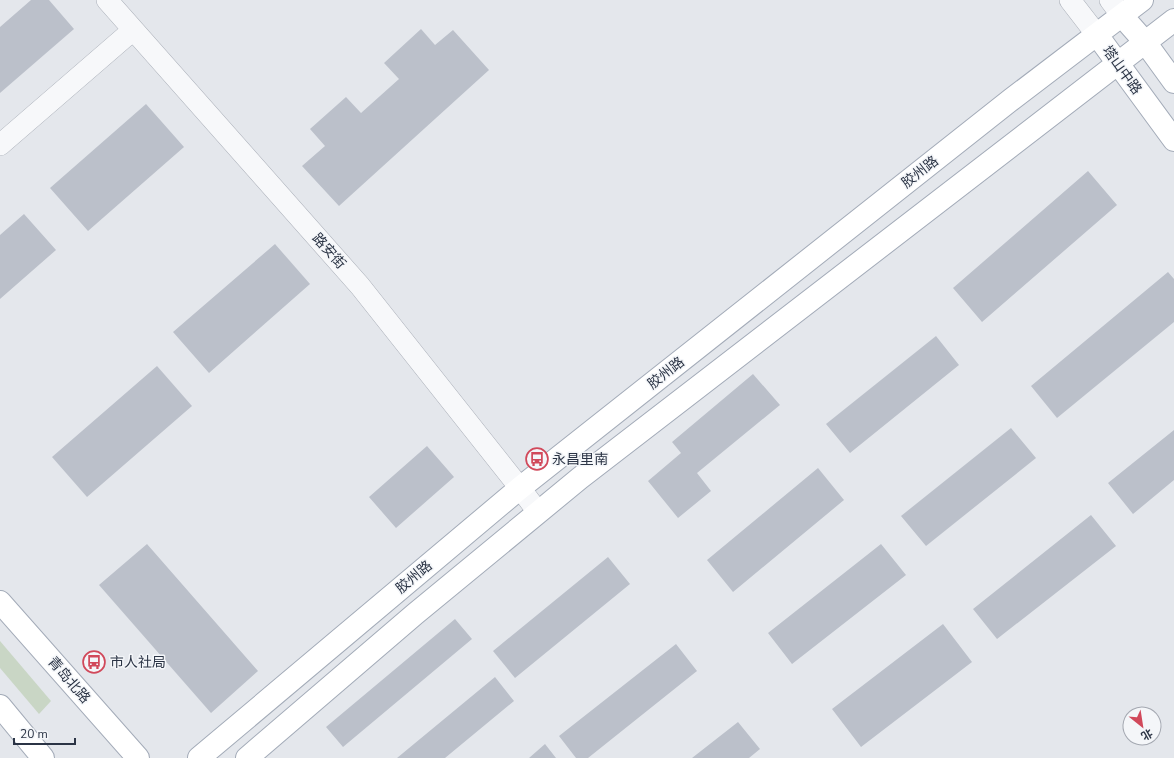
<svg xmlns="http://www.w3.org/2000/svg" width="1174" height="758" viewBox="0 0 1174 758" font-family="'Nunito Sans','Noto Sans SC',sans-serif">
<rect width="100%" height="100%" fill="#e4e7ec"/>
<!-- green -->
<path fill="#c9d6c5" d="M0,641L51,701L39,714L0,668Z"/>
<!-- building -->
<path fill="#bbc0ca" d="M31,0H49L74,29L0,93V27Z
M421,29L435,45L453,30L489,70L339,206L302,166L325,146L310,129L346,97L361,113L399,79L384,63Z
M146,104L184,147L88,231L50,188Z
M1088,171L1117,205L982,322L953,288Z
M24,214L56,250L0,299V235Z
M275,244L310,284L209,373L173,332Z
M1168,272L1174,279V322L1057,418L1031,386Z
M936,336L959,365L850,453L826,424Z
M157,366L192,406L87,497L52,457Z
M753,374L780,405L697,473L711,491L678,518L648,481L681,453L672,442Z
M1011,428L1036,458L926,546L901,516Z
M1174,430V480L1133,514L1108,483Z
M427,446L454,477L396,528L369,497Z
M818,468L844,500L733,592L707,560Z
M1091,515L1116,546L997,639L973,609Z
M147,544L258,671L211,713L99,585Z
M881,544L906,575L792,664L768,633Z
M608,557L630,584L515,678L493,651Z
M455,619L472,639L343,747L326,727Z
M943,624L972,662L861,747L832,709Z
M676,644L697,671L588,758H576L559,736Z
M495,677L514,701L445,758H397Z
M738,722L760,749L749,758H692Z
M545,744L556,758H529Z"/>
<g fill="none" stroke-linecap="round" stroke-linejoin="round">
<!-- minor casing -->
<g stroke="#a9aeb7" stroke-width="22">
<path id="minor" d="M107,0L360,286L520,488L538,512
M1070,0L1097,35
M1110,0L1122,16
M0,145L133,30"/>
</g>
<!-- major casing -->
<g stroke="#a3abb8" stroke-width="24">
<path id="major" d="M1122,16L1145,42L1174,82
M1097,35L1174,140
M0,602L138,758
M0,706L43,758
M199,758L520,488L1012,99L1142,0
M247,758L415,614L580,478L1174,20"/>
</g>
<!-- minor -->
<use href="#minor" stroke="#f7f8fa" stroke-width="21"/>
<!-- major -->
<use href="#major" stroke="#fff" stroke-width="22"/>
</g>
<!-- icons -->
<defs>
<g id="bus-ring" transform="scale(1.15)"><circle r="9.5" fill="#f4f6f9" stroke="#d1495b" stroke-width="1.5"/><path d="M-5-6H5V4H4V6H2V4H-2V6H-4V4H-5ZM-3.5-4V0h7V-4ZM-3.5 1.2v1.5H-2V1.2ZM2 1.2v1.5H3.5V1.2Z" fill="#d1495b"/></g>
</defs>
<g fill-rule="evenodd">
<use href="#bus-ring" x="537" y="459"/>
<use href="#bus-ring" x="94" y="662"/>
</g>
<g text-anchor="middle" dominant-baseline="central" stroke-width="3" stroke-linejoin="round" paint-order="stroke">
<!-- street labels -->
<g font-size="14" fill="#2b3445" stroke="#f4f6f9">
<text transform="translate(1122 70) rotate(54)">塔山中路</text>
<text transform="translate(920 172) rotate(-38)">胶州路</text>
<text transform="translate(329 251) rotate(48)">路安街</text>
<text transform="translate(666 373) rotate(-38)">胶州路</text>
<text transform="translate(414 577) rotate(-40)">胶州路</text>
<text transform="translate(69 680) rotate(49)">青岛北路</text>
</g>
<!-- poi labels -->
<g font-size="14" fill="#2b3445" stroke="#f4f6f9" text-anchor="start">
<text x="552" y="459">永昌里南</text>
<text x="110" y="662">市人社局</text>
</g>
</g>
<!-- north arrow -->
<g transform="translate(1142 726) rotate(150)"><circle r="19" fill="#f4f6f9" stroke="#a4a8b1"/>
<path d="M0-3L7 15L0 10L-7 15Z" fill="#d1495b"/>
<text y="-6" font-size="11" font-weight="bold" text-anchor="middle" fill="#2b3445">北</text>
</g>
<!-- scale -->
<path d="M14 738v6h61v-6" fill="none" stroke="#2b3445" stroke-width="2"/>
<text x="20" y="738" font-size="12" fill="#2b3445" stroke="#f4f6f9" stroke-width="3" paint-order="stroke">20 m</text>
</svg>
